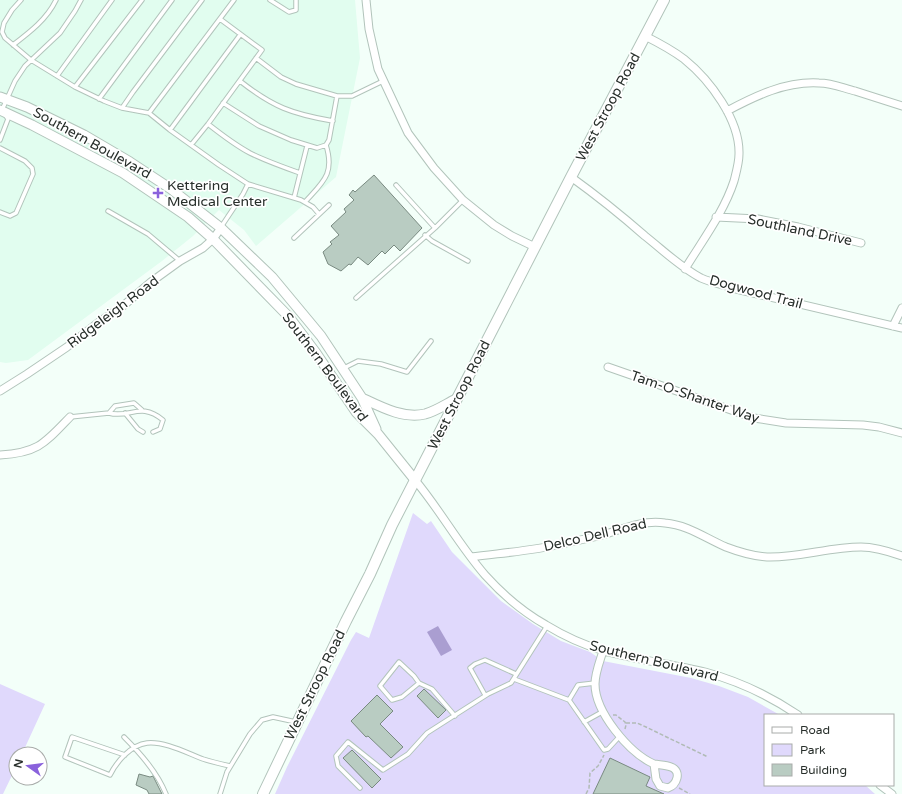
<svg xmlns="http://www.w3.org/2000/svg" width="902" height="794" viewBox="0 0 902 794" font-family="'Varela Round',sans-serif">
<rect width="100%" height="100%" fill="#f3fff9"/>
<!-- built -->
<path fill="#e1fdef" d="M0,0H355L360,58L336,177L256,246L244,230L219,210L193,236L162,261L28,360L6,363L0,362Z"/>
<!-- green -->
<path fill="#e0d9fc" d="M413,513L427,524L431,521L452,552L501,601L533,624L561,641L590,652L603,661L691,678L719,686L748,697L780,715H765V785H865L875,794H275L287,767L351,640L356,632L369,638Z
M0,684L45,704L22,754H16V767L3,794H0Z"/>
<!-- water -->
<path fill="#aa9ed1" d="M438,626L452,650L441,656L427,632Z"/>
<!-- building -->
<path fill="#b9ccc2" stroke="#798a81" d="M374,175L422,228L400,251L394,245L385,254L382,251L368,265L358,257L351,265L349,264L341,271L328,264L323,252L332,244L330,242L339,235L331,226L346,212L344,209L354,200L349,195L353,190L355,192Z
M424,689L446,710L438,718L417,696Z
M377,695L393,711L380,724L403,747L391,758L368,736L366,737L351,721Z
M352,750L381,779L372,788L343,758Z
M610,758L650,777L646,786L664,794H593Z
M139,774L150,777L153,776L162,794H149L147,790L136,785Z"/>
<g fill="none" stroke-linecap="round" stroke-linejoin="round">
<!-- service casing -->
<g stroke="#b2c4bb" stroke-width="5.5">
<path id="service" d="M21,0L12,10L4,23L2,32L5,38L31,60L75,87L104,101L122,108
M202,0L133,92L122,108L149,113L170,130L219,165L248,184L301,200L313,207L319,214
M270,0L289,12L296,10V0
M13,45C30,32 47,19 56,0
M57,76L112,0
M240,81C273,107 292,114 333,121
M75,87L142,0
M337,96H352L383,81
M99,99L172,0
M223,103L259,126L291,140L317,148L326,145L329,140L337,96L296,84L281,77L256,58
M2,110L15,81L25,66L60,33L75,11L81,0
M149,113L234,0
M208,124C222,135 235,145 250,153C266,161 283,167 300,173
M170,130L240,35
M0,140L8,119L6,116
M191,145L208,124L262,50L220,19
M0,148L25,161L32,168L33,174L16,213L10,216L0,212
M396,185L435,228
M294,198L307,146
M305,202C323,182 335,174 326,145
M108,211L148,234L180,261
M221,227L243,194L248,184
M425,235L432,241L468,261
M294,238L329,205
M356,298L435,228L463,200
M344,368L358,361L381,364L407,372L431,341
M109,413L115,406L134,403L142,410
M125,413L138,429L143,432
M70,417L109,413C130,419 140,401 163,420L160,429L153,432
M514,679L569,700L604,750L608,749L620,736
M419,683L414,676L399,662L380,686L392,700L402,697L419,683L432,689L455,716
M485,695L470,668L475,664L485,660L516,674
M569,700L578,685L595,683
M584,722L602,712
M124,737C141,754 157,772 166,794
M125,755L72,737L65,757L110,775C117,761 131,745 147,743C164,741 187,753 203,759C212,762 221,764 230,766
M360,788L338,766L336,756L348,742L383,770L408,754L427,733L488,694L511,683L547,626
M220,794L227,772L250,734L262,720L273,717L296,722"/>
</g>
<!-- minor casing -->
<g stroke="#b2c4bb" stroke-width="9">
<path id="minor" d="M366,0L369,29L378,69L408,133L434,168L463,200L494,225L512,236L535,247
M645,36C659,43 672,50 684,59C710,80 740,120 739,154C739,163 736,173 734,181C724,212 702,241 685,269
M727,111C755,96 786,81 819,83C832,83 843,88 855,91C871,96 886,101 902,106
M571,177C596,195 621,215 645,236C664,251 680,267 701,278C712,283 725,285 736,289L902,328
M716,217L758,219L798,227L861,243
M893,326L902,308
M608,367L754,418L786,423L863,425L879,427L902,433
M0,391L27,374L67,347L99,322L123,306L151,282L180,261L203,248L213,239L221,228
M0,455C38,453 45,443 70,417
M415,480C440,510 459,545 485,575C503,595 523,612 546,625C564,636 584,645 604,651C637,660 672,664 705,672C738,681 770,696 798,715
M471,557C501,553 532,551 561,544C576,541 591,538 606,534C625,528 643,520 665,523C688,525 705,538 726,547C739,552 753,556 767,557C799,558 829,547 861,547C875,547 888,551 902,556
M603,651C600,661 595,673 595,684C595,712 629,753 654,764
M654,764C660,765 666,765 671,767C682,771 677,785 668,788L660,786L656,779Z
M880,785L892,794"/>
</g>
<!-- tertiary casing -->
<g stroke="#b2c4bb" stroke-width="11">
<path id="tertiary" d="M0,97L27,107L84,135L130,162L171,189L221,228L272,277L321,336L362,398L376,429
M0,110L32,125L123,173L188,217L213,239L289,317L316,353L356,412L378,434L415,480
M362,398C381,407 403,419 425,414C436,411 446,404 456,399"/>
</g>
<!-- secondary casing -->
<g stroke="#b2c4bb" stroke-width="12">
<path id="secondary" d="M263,794L346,621L370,574L392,525L571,177L664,0"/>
</g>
<!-- path -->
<path stroke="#b1bbb6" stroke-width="1.5" stroke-dasharray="4 2" stroke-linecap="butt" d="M613,715H616L625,722L626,725L625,729
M626,723H637L646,727L708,757
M679,788L690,794
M586,794L589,788L590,773L598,766L604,755"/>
<!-- service -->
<use href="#service" stroke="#fff" stroke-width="3.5"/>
<!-- minor -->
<use href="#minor" stroke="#fff" stroke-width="7"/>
<!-- tertiary -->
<use href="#tertiary" stroke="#fff" stroke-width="9"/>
<!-- secondary -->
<use href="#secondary" stroke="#fff" stroke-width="10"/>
</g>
<!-- markers -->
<path fill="#8a62dc" stroke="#fff" stroke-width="1.5" d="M156 187h4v4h4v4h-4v4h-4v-4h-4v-4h4z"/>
<g text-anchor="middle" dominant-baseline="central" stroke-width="3.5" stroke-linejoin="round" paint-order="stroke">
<!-- street labels -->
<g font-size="14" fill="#282f2b" stroke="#fff">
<text transform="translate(608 107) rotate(-62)">West Stroop Road</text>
<text transform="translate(92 143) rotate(29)">Southern Boulevard</text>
<text transform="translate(800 230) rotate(12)">Southland Drive</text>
<text transform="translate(756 292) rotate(15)">Dogwood Trail</text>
<text transform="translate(113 312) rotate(-37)">Ridgeleigh Road</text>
<text transform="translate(325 367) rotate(53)">Southern Boulevard</text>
<text transform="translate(459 395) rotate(-63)">West Stroop Road</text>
<text transform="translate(695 397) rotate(19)">Tam-O-Shanter Way</text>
<text transform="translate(595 535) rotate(-13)">Delco Dell Road</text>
<text transform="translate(654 661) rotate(14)">Southern Boulevard</text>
<text transform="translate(315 685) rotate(-64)">West Stroop Road</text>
</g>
<!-- poi labels -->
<g font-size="14" fill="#282f2b" stroke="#fff" text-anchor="start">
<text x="167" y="185">Kettering<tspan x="167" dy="16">Medical Center</tspan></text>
</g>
</g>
<!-- legend -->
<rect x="764" y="714" width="130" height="72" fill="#ffffff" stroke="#a9acaa"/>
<rect x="772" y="727" width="20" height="6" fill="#ffffff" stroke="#a9acaa"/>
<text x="800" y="734" font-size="12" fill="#282f2b">Road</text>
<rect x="772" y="744" width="20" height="12" fill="#e0d9fc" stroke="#a9acaa"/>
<text x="800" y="754" font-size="12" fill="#282f2b">Park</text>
<rect x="772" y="764" width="20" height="12" fill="#b9ccc2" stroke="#a9acaa"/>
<text x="800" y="774" font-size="12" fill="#282f2b">Building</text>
<!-- north arrow -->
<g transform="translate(28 766) rotate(284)"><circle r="19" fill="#ffffff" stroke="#a9acaa"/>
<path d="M0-3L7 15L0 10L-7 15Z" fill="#8a62dc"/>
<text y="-6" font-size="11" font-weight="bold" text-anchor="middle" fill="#282f2b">N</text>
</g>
</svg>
